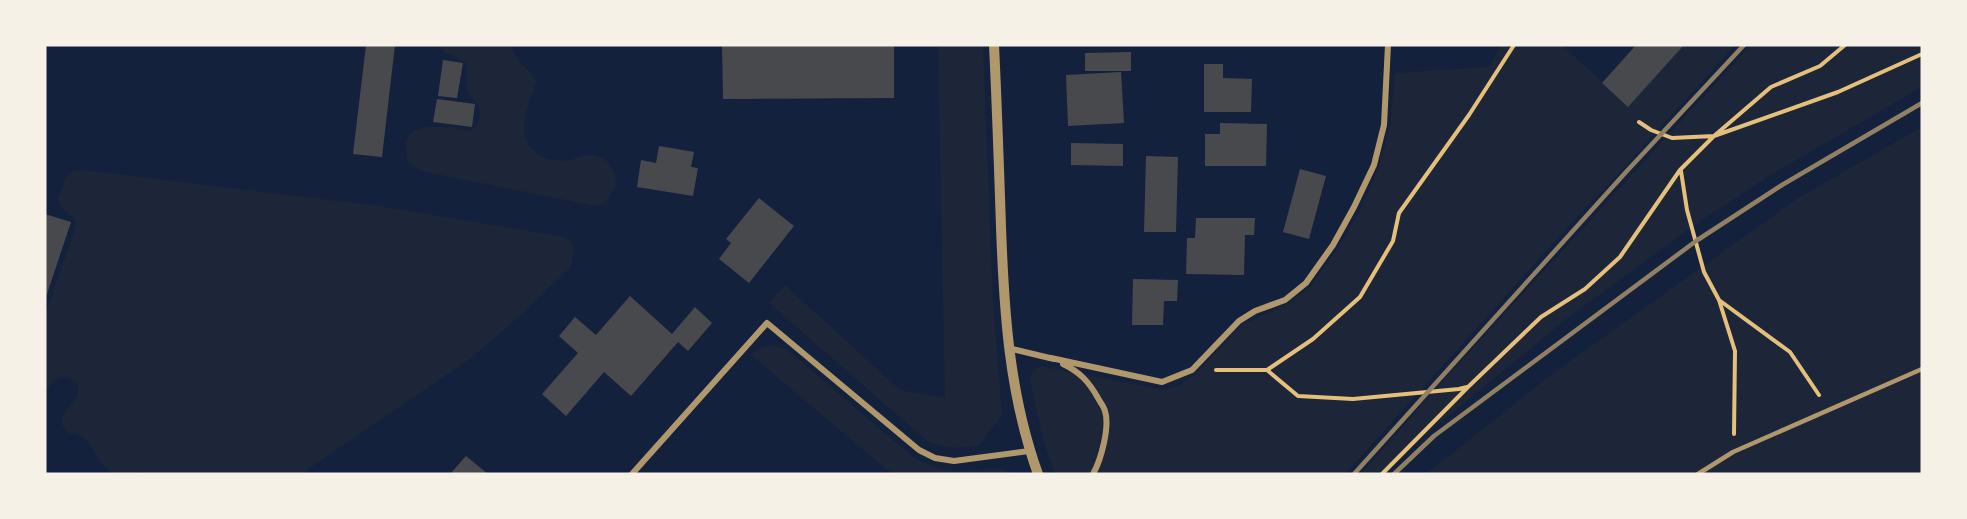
<svg xmlns="http://www.w3.org/2000/svg" width="1967" height="519" viewBox="0 0 1967 519" font-family="'Fira Sans',sans-serif">
<rect width="100%" height="100%" fill="#14213d"/>
<!-- green -->
<path fill="#1d2539" d="M438,45H512C513,61 529,67 536,81C532,98 523,114 524,131C526,154 549,163 570,160C576,159 582,155 588,155C607,155 614,167 617,185L605,203L595,206L421,171L408,162C407,157 405,148 406,143C411,118 454,129 471,131C486,117 480,105 467,92V67L466,63L445,52Z
M938,45H983L993,304L1002,415L979,445C959,449 946,449 927,441L769,303L785,285L900,390L945,398Z
M1502,45H1562L1628,106L1684,45H1735L1623,169L1576,218L1345,474H1055L1043,439L1030,379L1033,371L1040,366L1165,390L1180,385L1195,374L1242,325L1289,303L1310,287L1338,248L1361,209L1379,167L1390,126L1395,73L1489,67Z
M1751,45H1922V87L1772,174L1693,226L1569,317L1431,430L1384,474H1361L1450,373Z
M1922,127V474H1426L1552,374L1798,198Z
M82,170L379,206L565,237L574,245L571,267L523,313L471,358L301,474H145L142,472C135,472 125,476 118,474C90,466 98,435 69,433C65,429 62,427 62,421C63,408 93,389 70,379C66,377 62,377 57,379C51,383 48,387 45,393V314L76,226C76,217 72,216 66,212C63,209 60,204 58,200L65,178L71,172Z
M771,345L786,349L913,457C926,464 938,470 953,471C972,473 995,463 1013,474H894L880,464L750,354L762,347Z"/>
<!-- building -->
<path fill="#48494c" d="M366,45H395L382,157L353,154Z
M722,45H894V98L723,99Z
M1636,45H1684L1628,107L1602,83Z
M1131,52V71H1085V53Z
M443,60L463,63L457,98L438,96Z
M1204,64H1223V78L1252,79L1251,112H1204Z
M1121,72L1124,123L1068,126L1066,75Z
M437,99L475,104L472,127L433,122Z
M1220,123L1267,124L1266,166H1205V134H1220Z
M1071,143L1123,144V166L1071,165Z
M659,146L694,152L691,167L698,168L693,196L637,187L641,160L656,163Z
M1146,156L1178,157L1176,232H1144Z
M1300,169L1326,176L1309,239L1283,232Z
M759,198L794,226L749,283L719,259L731,243L726,239Z
M45,214L71,222L45,300Z
M1196,218H1255L1254,235H1245L1244,275L1186,274L1187,238H1195Z
M1133,279L1178,280L1177,301H1164L1163,325H1132Z
M630,296L672,334L695,307L712,323L688,351L678,342L631,396L604,372L566,416L542,394L578,353L559,336L575,317L596,335Z
M466,456L488,474H450Z"/>
<g fill="none" stroke-linecap="round" stroke-linejoin="round">
<!-- path -->
<path stroke="#e5c07b" stroke-width="4" d="M1639,122L1651,130L1672,138L1714,136L1771,87L1820,66L1845,45
M1681,171L1687,210L1704,272L1719,300L1735,351L1734,434
M1719,300L1790,352L1819,395
M1216,370H1267L1313,339L1360,297L1393,241L1399,213L1469,115L1514,45
M1267,370L1298,396L1353,399L1459,389L1467,387
M1382,474L1468,387L1541,317L1585,289L1620,257L1680,170L1714,136L1838,92L1922,54"/>
<!-- service -->
<path stroke="#b1986c" stroke-width="4.5" d="M1698,474L1733,452L1922,369"/>
<!-- minor -->
<path stroke="#b1986c" stroke-width="6" d="M1008,348L1054,359
M1051,358L1162,382L1192,370L1239,321L1255,311L1285,300L1306,283L1333,245L1354,207L1374,165L1384,125L1388,45
M1063,364C1080,372 1089,382 1098,398C1100,402 1104,407 1105,411C1110,427 1101,460 1093,474
M632,474L767,323L919,450L935,458L954,461L1029,451"/>
<!-- tertiary -->
<path stroke="#b1986c" stroke-width="10" d="M994,45C997,106 999,167 1001,227C1004,311 1009,394 1038,474"/>
<!-- rail -->
<path stroke="#918062" stroke-width="4.5" d="M1354,474L1626,172L1744,45
M1394,474L1434,436L1696,241L1782,185L1922,103"/>
</g>
<!-- border -->
<rect width="1967" height="519" fill="none" stroke="#f6f1e7" stroke-width="93"/>
</svg>
